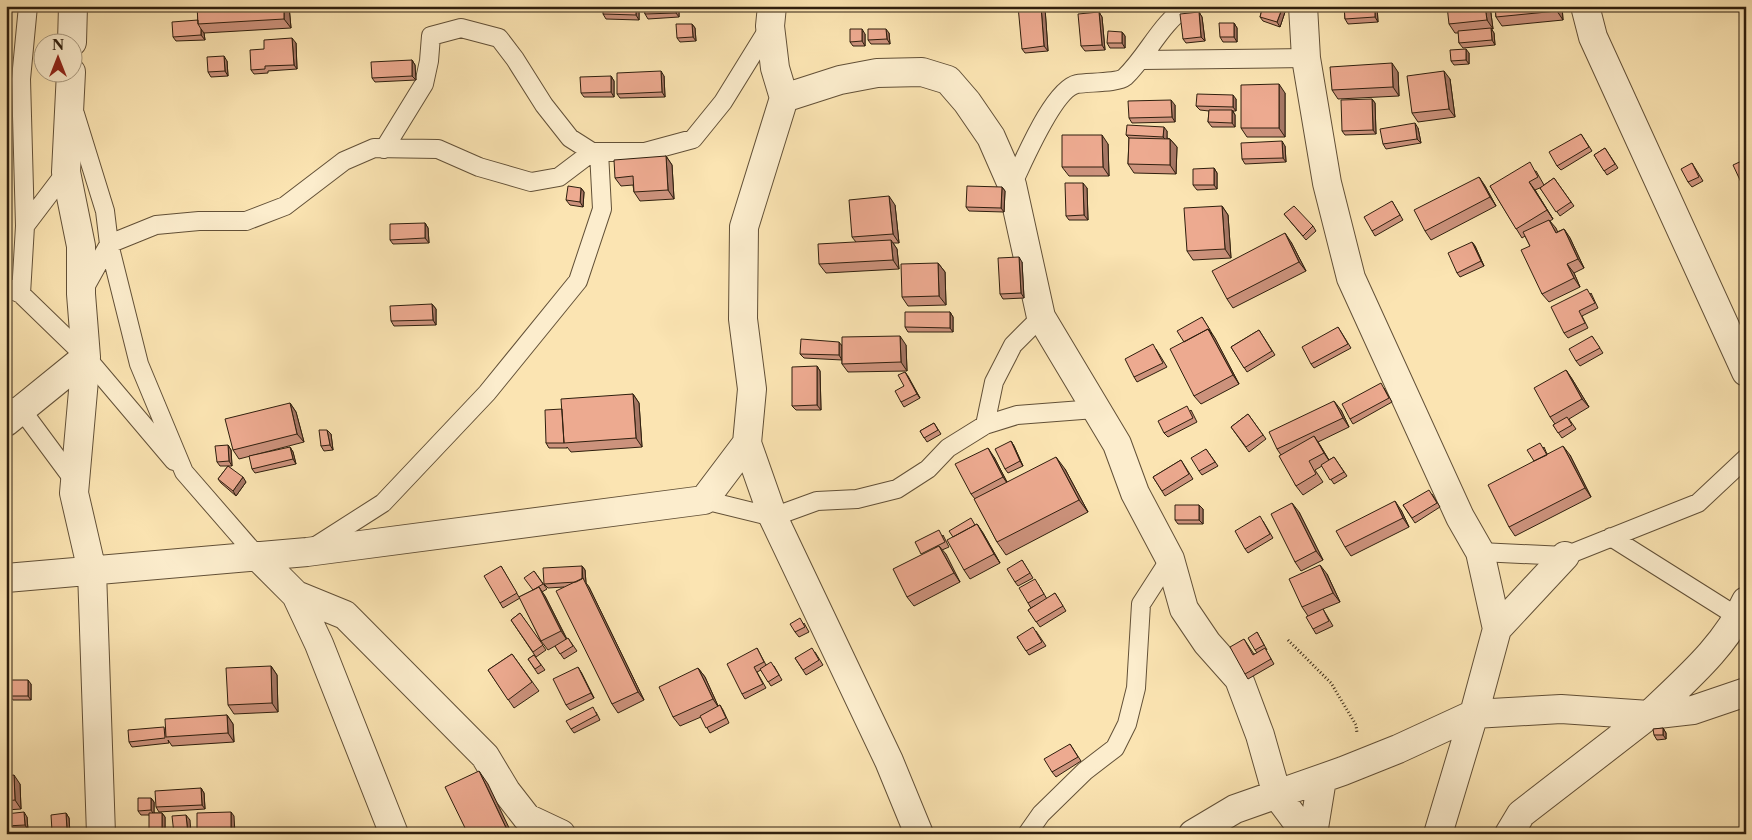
<svg xmlns="http://www.w3.org/2000/svg" width="1752" height="840" viewBox="0 0 1752 840" font-family="'Libre Caslon Text',serif">
<rect width="100%" height="100%" fill="#fbe4b2"/>
<filter id="stains"><feTurbulence type="fractalNoise" baseFrequency=".004" numOctaves="4"/><feColorMatrix values="0 0 0 0 .2 0 0 0 0 .09 0 0 0 0 .02 0 0 0 .5 -.17"/></filter>
<radialGradient id="worn" r=".72"><stop offset=".6" stop-color="#630" stop-opacity="0"/><stop offset="1" stop-color="#630" stop-opacity=".3"/></radialGradient>
<g fill="none" stroke-linecap="round" stroke-linejoin="round">
<!-- lane casing -->
<g stroke="#625037" stroke-width="20">
<path id="lane" d="M1142,60L1306,58
M75,114L105,211L109,244L83,291
M384,149L424,84L429,61L431,36L461,28L499,38L515,59L544,105L570,138L592,152
M1012,185C1023,163 1053,89 1077,84C1088,82 1118,83 1125,77C1148,55 1161,22 1188,6
M25,226L21,79L28,6
M6,287L21,294L86,357L174,461
M21,294L25,226L66,172
M12,407L21,409L75,482
M985,425L994,382L1013,345L1041,317
M704,500L773,517L817,501L857,499L897,489L928,469L948,448L985,425L1017,415L1095,409
M1611,537L1746,622
M311,549L383,503L487,393L578,281L602,209L599,152
M1480,552L1565,556L1698,503L1746,458
M257,556L184,472L139,364L109,244L156,225L199,221H246L285,206L344,161L374,148L438,149L479,167L531,182L559,177L592,152H645L693,139L723,102L770,26
M1027,834L1041,814L1085,771L1115,748L1127,724L1136,688L1141,604L1170,559"/>
</g>
<!-- street casing -->
<g stroke="#625037" stroke-width="30">
<path id="street" d="M1585,6L1593,37L1746,372
M72,42L73,6
M71,72L66,172L81,246V294L86,357L74,493L92,571L101,834
M784,98L840,80L877,73L922,72L948,80L967,102L991,137L1012,185L1041,317L1117,444L1135,493L1170,559L1184,609L1207,643L1239,679L1260,735L1277,795L1306,834
M6,422L86,357
M747,443L773,517L889,761L919,834
M257,556L296,595L319,644L394,834
M6,578L307,552L704,500L747,443L752,389L743,319L744,227L784,98L775,68L770,26L772,6
M296,595L345,615L485,756L506,791L527,818L561,834
M1497,629L1565,556
M1193,834L1235,809L1343,771L1398,749L1474,714L1497,629L1480,552L1460,517L1351,278L1327,183L1306,58L1303,6
M1313,834L1322,779
M1438,834L1474,714L1561,709L1649,715C1685,680 1725,647 1746,601
M1509,834L1521,814L1649,715L1693,710L1746,692"/>
</g>
<!-- path -->
<path stroke="#2f1f0e" stroke-width="3" stroke-dasharray="1 2.5" stroke-linecap="butt" d="M1288,640L1331,683L1356,725L1357,733"/>
<!-- lane -->
<use href="#lane" stroke="#fcedcd" stroke-width="18"/>
<!-- street -->
<use href="#street" stroke="#fcedcd" stroke-width="28"/>
</g>
<!-- wall -->
<path fill="#cc927c" stroke="#2f1f0e" d="M197,6H289L291,28L204,33L205,40L176,41L173,37L198,20Z
M639,6V20L606,19L603,14Z
M644,6H679V17L648,19L645,14Z
M1263,6H1287L1280,27L1263,21L1260,17Z
M1344,6H1377L1378,22L1348,24L1345,19Z
M1490,6L1493,29H1491L1494,33L1495,45L1463,48L1459,43V33H1455L1449,24Z
M1495,6H1562L1563,20L1502,26L1496,17Z
M1045,8L1048,51L1025,53L1022,49Z
M1099,12L1102,17L1105,50L1085,51L1081,46Z
M1199,12L1202,17L1205,41L1186,43L1183,39Z
M1234,23L1237,28V42H1223L1220,37Z
M692,24L695,28L696,41L680,42L677,38Z
M1122,32L1125,36V48H1110L1107,43Z
M889,33L890,44H871L868,40Z
M865,34V46H853L850,42Z
M296,43L297,69L268,71V73L254,74L251,70L264,49Z
M1469,53V64L1454,65L1451,61Z
M412,60L415,65L416,80L375,82L372,78Z
M227,61L228,76L211,77L208,72Z
M1398,72L1399,96L1338,99L1332,90Z
M611,76L614,81V97H584L581,93Z
M664,76L665,97L620,98L617,94Z
M1450,79L1455,117L1418,122L1412,113Z
M1285,93V137H1247L1241,128Z
M1236,99V111H1233L1235,115V127H1212L1208,122L1209,111L1200,110L1196,106Z
M1372,99L1375,103L1376,134L1345,135L1342,131Z
M1175,105V122L1132,123L1129,118Z
M1418,128L1421,143L1386,149L1383,144Z
M1167,131V138L1170,139L1177,147L1176,174L1134,173L1128,164L1129,138L1126,135Z
M1581,134L1592,151L1561,170L1557,166Z
M1108,144L1109,176H1069L1062,167Z
M1285,146L1286,162L1245,164L1242,159Z
M1605,148L1618,168L1607,175L1594,155Z
M666,156L672,165L674,199L640,201L634,192L633,185L621,186L615,178Z
M1692,163L1703,181L1692,187L1688,182Z
M1214,168L1217,173V189L1197,190L1193,185Z
M1536,171L1544,185L1554,178L1574,206L1560,216L1540,188L1542,187L1535,190L1553,219L1550,221L1557,232L1564,229L1570,238L1584,268L1574,273L1580,287L1549,302L1542,294L1530,246L1525,236L1522,238L1490,186Z
M1479,177L1485,186L1496,206L1431,240L1425,231Z
M1002,187L1005,191L1004,212L969,211L966,207Z
M581,188L584,192L583,207L570,205L566,200Z
M1087,188L1088,220H1069L1066,216Z
M1392,201L1403,220L1375,236L1372,231Z
M895,205L899,243H893L897,249L899,269L826,273L819,264L856,242L852,237Z
M1222,206L1228,215L1231,258L1193,260L1187,251Z
M1284,214L1313,226L1316,231L1306,240Z
M425,223L428,228L429,243L393,244L390,240Z
M1291,242L1306,271L1233,308L1227,299Z
M1472,242L1475,246L1484,266L1460,277L1457,273Z
M1022,262L1024,298L1003,299L1000,294Z
M938,263L945,272L946,305L908,306L902,297Z
M1591,293L1598,308L1582,316L1588,328L1568,338L1564,333Z
M432,304L436,309V325L394,326L391,321Z
M950,312L953,317V332H908L905,327Z
M1202,317L1213,335L1239,384L1201,404L1194,396L1184,342Z
M1338,327L1351,348L1314,368L1311,364Z
M1259,330L1275,355L1247,372L1231,347Z
M1592,336L1603,353L1580,366L1576,361Z
M842,345H906L907,371L848,372L842,364V360L804,358L800,354Z
M1156,349L1167,367L1137,382L1134,377Z
M817,366L820,371L821,410H796L792,406Z
M1566,370L1572,379L1589,407L1569,419L1576,429L1562,438L1553,425L1555,424L1550,417Z
M905,372L920,398L904,407L901,402L904,386Z
M1384,388L1392,402L1353,424L1350,419Z
M633,394L639,403L642,447L571,452L567,447V448H549L546,443L562,409Z
M290,403L296,412L304,442L239,459L233,450Z
M1191,410L1197,422L1168,437L1164,433Z
M1341,410L1349,427L1318,442L1329,460L1334,457L1347,476L1334,484L1322,466L1315,470L1323,482L1303,495L1296,486L1281,455L1277,449Z
M1248,414L1266,439L1249,452L1231,427Z
M934,423L941,434L927,442L920,431Z
M327,430L331,434L333,450L324,451L321,446Z
M1011,441L1014,446L1023,466L1008,473L1005,469Z
M228,445L231,450L232,466H228L246,482L236,496L221,483L218,479L228,466H220L217,462Z
M290,447L293,452L296,464L255,473L252,469Z
M1544,447L1547,454L1570,455L1591,497L1515,536L1509,527L1534,461Z
M1206,449L1218,466L1202,475L1199,471Z
M994,457L1007,482L1065,469L1088,512L1006,555L997,542L975,499L971,494Z
M1181,460L1193,479L1165,496L1153,477Z
M1432,494L1440,507L1415,523L1403,505Z
M1199,505L1203,509V524H1178L1175,520Z
M1401,510L1409,527L1351,556L1345,547Z
M1299,512L1323,560L1301,571L1295,562Z
M1263,521L1273,538L1248,553L1245,549Z
M977,524L983,533L1000,563L970,579L964,570L975,525Z
M943,535L949,547L942,550L960,582L914,606L907,597Z
M1022,560L1033,578L1018,586L1015,582Z
M501,566L519,597L533,590L534,571L547,589L542,592L545,596L567,639L568,638L577,651L564,659L555,646L548,650L541,641L520,598L503,608L500,603Z
M582,566L585,570L586,583L589,587L644,700L618,713L612,704L564,587L548,588L544,584Z
M1327,574L1340,602L1323,609L1333,626L1316,634L1313,629L1308,616L1302,607Z
M1038,584L1047,599L1055,593L1066,611L1040,627L1028,610L1040,603L1031,608L1028,603Z
M520,613L546,650L536,657L511,620Z
M804,623L809,632L799,637L795,632Z
M1036,631L1046,646L1029,655L1017,637Z
M1257,632L1267,650H1266L1274,664L1248,679L1245,674L1244,639L1254,654L1257,653L1255,650Z
M757,648L766,665L774,666L782,680L771,686L761,670L757,672L766,688L745,699L742,694Z
M815,652L823,665L806,675L795,658Z
M512,654L539,691L514,708L488,670Z
M534,655L545,670L538,674L528,659Z
M271,666L277,675L278,712L234,714L228,705Z
M698,668L705,677L718,706L720,705L723,710L729,723L710,733L701,717L680,726L673,717Z
M581,672L594,698L570,710L566,705Z
M31,684V700H13L10,696Z
M596,712L600,720L574,733L571,729Z
M227,715L233,724L234,742L172,746L168,740L169,743L132,747L129,742L165,729Z
M1663,728L1666,733V739L1657,740L1654,735Z
M1070,744L1081,761L1056,777L1052,772Z
M6,776L20,784L21,809L6,810Z
M201,788L204,793L205,809L159,812L156,807Z
M151,798L154,802V813H162L165,817V834L149,815H141L138,811Z
M66,813L69,818L70,834H54L52,831Z
M6,814L27,817L28,830L6,831Z"/>
<!-- shaded-wall -->
<path fill="#a67765" stroke="#2f1f0e" d="M284,6H289L291,28L284,19Z
M636,6H639V20L636,15Z
M676,6H679V17L676,13Z
M1041,6H1043L1045,8L1048,51L1044,46Z
M1283,6H1287L1280,27L1277,22Z
M1375,6H1377L1378,22L1375,17Z
M1485,6H1490L1493,29L1487,20Z
M1556,6H1562L1563,20L1557,11Z
M1099,12L1102,17L1105,50L1102,45Z
M1199,12L1202,17L1205,41L1201,37Z
M1234,23L1237,28V42L1234,37Z
M692,24L695,28L696,41L693,37Z
M1491,28L1494,33L1495,45L1492,40Z
M201,29L204,33L205,40L201,35Z
M862,29L865,34V46L862,41Z
M886,29L889,33L890,44L887,39Z
M1122,32L1125,36V48L1122,43Z
M292,38L296,43L297,69L294,65Z
M1466,49L1469,53V64L1466,60Z
M224,56L227,61L228,76L225,71Z
M412,60L415,65L416,80L412,76Z
M1392,63L1398,72L1399,96L1393,87Z
M661,71L664,76L665,97L662,92Z
M1444,71L1450,79L1455,117L1449,109Z
M611,76L614,81V97L611,92Z
M1279,84L1285,93V137L1279,128Z
M1233,95L1236,99V111L1233,107Z
M1372,99L1375,103L1376,134L1373,130Z
M1171,100L1175,105V122L1172,117Z
M1232,110L1235,115V127L1232,123Z
M1415,123L1418,128L1421,143L1417,139Z
M1164,127L1167,131V141L1163,137Z
M1102,135L1108,144L1109,176L1103,167Z
M1170,139L1177,147L1176,174L1170,165Z
M1282,141L1285,146L1286,162L1283,158Z
M666,156L672,165L674,199L668,190Z
M1214,168L1217,173V189L1214,185Z
M1479,177L1485,186L1496,206L1490,197Z
M1529,182L1535,190L1553,219L1547,210Z
M1083,183L1087,188L1088,220L1084,215Z
M1002,187L1005,191L1004,212L1001,208Z
M581,188L584,192L583,207L580,202Z
M889,196L895,205L899,243L893,234Z
M1222,206L1228,215L1231,258L1225,249Z
M1549,220L1556,228L1562,242L1556,233Z
M425,223L428,228L429,243L425,238Z
M1564,229L1570,238L1584,268L1578,259Z
M1285,233L1291,242L1306,271L1299,262Z
M891,240L897,249L899,269L893,260Z
M1472,242L1475,246L1484,266L1481,261Z
M1019,257L1022,262L1024,298L1021,293Z
M938,263L945,272L946,305L939,296Z
M1567,264L1574,273L1580,287L1574,278Z
M432,304L436,309V325L433,320Z
M950,312L953,317V332L950,328Z
M1208,329L1215,338L1239,384L1233,375Z
M900,336L906,345L907,371L901,362Z
M839,342L842,346V360L839,355Z
M817,366L820,371L821,410L817,405Z
M1566,370L1572,379L1589,407L1582,399Z
M905,372L908,376L920,398L917,394Z
M633,394L639,403L642,447L636,438Z
M1334,401L1341,410L1349,427L1343,418Z
M290,403L296,412L304,442L297,434Z
M327,430L331,434L333,450L330,445Z
M1314,436L1320,445L1330,462L1324,453Z
M1011,441L1014,446L1023,466L1020,461Z
M228,445L231,450L232,466L229,461Z
M1563,446L1570,455L1591,497L1585,488Z
M290,447L293,452L296,464L293,459Z
M988,448L994,457L1009,486L1003,477Z
M1056,457L1065,469L1088,512L1079,500Z
M243,477L246,482L236,496L233,491Z
M1395,501L1401,510L1409,527L1403,518Z
M1292,503L1299,512L1323,560L1316,551Z
M1199,505L1203,509V524L1199,520Z
M977,524L983,533L1000,563L994,554Z
M939,546L946,554L960,582L954,573Z
M1320,565L1327,574L1340,602L1333,593Z
M582,566L585,570L586,583L589,587L644,700L638,692L583,581Z
M539,587L545,596L567,640L561,631Z
M271,666L277,675L278,712L272,703Z
M578,667L581,672L594,698L591,693Z
M698,668L705,677L719,708L713,699Z
M28,680L31,684V700L28,696Z
M227,715L233,724L234,742L228,733Z
M1663,728L1666,733V739L1663,735Z
M479,771L488,784L512,834H509Z
M14,775L20,784L21,809L15,800Z
M201,788L204,793L205,809L202,805Z
M151,798L154,802V815L151,810Z
M24,812L27,817L28,830L25,825Z
M231,812L234,816L235,834H231Z
M66,813L69,818L70,834L67,830Z
M162,813L165,817V834H162Z
M186,815L190,820L191,834H188Z"/>
<!-- building -->
<path fill="#edaa90" stroke="#2f1f0e" d="M197,6H284V19L198,24Z
M603,6H636V15L603,14Z
M644,6H676V13L645,14Z
M1018,6H1041L1044,46L1022,49Z
M1263,6H1283L1277,22L1260,17Z
M1344,6H1375V17L1345,19Z
M1447,6H1485L1487,20L1449,24Z
M1495,6H1556L1557,11L1496,17Z
M1099,12L1102,45L1081,46L1078,14Z
M1199,12L1201,37L1183,39L1180,14Z
M198,20V24L201,29V35L173,37L172,22Z
M1219,23H1234V37H1220Z
M676,24H692L693,37L677,38Z
M1491,28L1492,40L1459,43L1458,31Z
M850,29H862V41L850,42Z
M868,29H886L887,39L868,40Z
M1108,31L1122,32V43H1107Z
M292,38L294,65L265,66V69L251,70L250,50L264,49V40Z
M1466,49V60L1451,61L1450,50Z
M224,56L225,71L208,72L207,57Z
M412,60V76L372,78L371,62Z
M1392,63L1393,87L1332,90L1330,67Z
M661,71L662,92L617,94V73Z
M1444,71L1449,109L1412,113L1407,76Z
M611,76V92L581,93L580,77Z
M1279,84V128H1241V85Z
M1197,94L1233,95V107L1196,106Z
M1372,99L1373,130L1342,131L1341,100Z
M1171,100L1172,117L1129,118L1128,101Z
M1209,110H1232V123L1208,122Z
M1415,123L1417,139L1383,144L1380,129Z
M1127,125L1164,127L1163,137L1126,135Z
M1581,134L1589,147L1557,166L1549,152Z
M1062,135H1102L1103,167H1062Z
M1129,138L1170,139V165L1128,164Z
M1282,141L1283,158L1242,159L1241,143Z
M1605,148L1615,164L1604,171L1594,155Z
M666,156L668,190L634,192L633,176L615,178L614,160Z
M1746,159V193L1733,165Z
M1530,162L1538,177L1529,182L1547,210L1516,229L1490,186Z
M1692,163L1699,177L1688,182L1681,169Z
M1214,168V185H1193V169Z
M1479,177L1490,197L1425,231L1414,210Z
M1554,178L1571,202L1556,212L1540,188Z
M1065,183H1083L1084,215L1066,216Z
M568,186L581,188L580,202L566,200Z
M967,186L1002,187L1001,208L966,207Z
M889,196L893,234L852,237L849,200Z
M1392,201L1400,215L1372,231L1364,217Z
M1222,206L1225,249L1187,251L1184,208Z
M1294,206L1313,226L1303,236L1284,214Z
M1549,220L1556,233L1564,229L1578,259L1567,264L1574,278L1542,294L1521,250L1530,246L1523,232Z
M425,223V238L390,240V224Z
M1285,233L1299,262L1227,299L1212,271Z
M891,240L893,260L819,264L818,244Z
M1472,242L1481,261L1457,273L1448,253Z
M1019,257L1021,293L1000,294L998,258Z
M938,263L939,296L902,297L901,264Z
M1587,289L1595,303L1579,311L1585,323L1564,333L1551,307Z
M432,304L433,320L391,321L390,306Z
M905,312H950V328L905,327Z
M1202,317L1210,330L1209,331L1208,329L1184,342L1177,331Z
M1338,327L1348,344L1311,364L1302,347Z
M1208,329L1233,375L1194,396L1170,349Z
M1259,330L1272,351L1244,368L1231,347Z
M900,336L901,362L842,364V337Z
M1592,336L1600,348L1576,361L1569,349Z
M801,339L839,342V355L800,354Z
M1153,344L1163,363L1134,377L1125,359Z
M817,366V405L792,406V367Z
M1566,370L1582,399L1550,417L1534,388Z
M905,372L917,394L901,402L895,391L904,386L898,375Z
M1381,383L1389,398L1350,419L1342,404Z
M633,394L636,438L564,443L561,399Z
M1334,401L1343,418L1277,449L1269,432Z
M290,403L297,434L233,450L225,419Z
M1187,406L1193,418L1164,433L1158,421Z
M562,409L564,443H546L545,410Z
M1248,414L1263,435L1246,447L1231,427Z
M1567,417L1572,425L1558,433L1553,425Z
M934,423L938,430L924,438L920,431Z
M319,430H327L330,445L321,446Z
M1314,436L1324,453L1309,461L1316,474L1296,486L1279,456Z
M1011,441L1020,461L1005,469L995,449Z
M1540,443L1547,455L1534,461L1527,450Z
M228,445L229,461L217,462L215,446Z
M1563,446L1585,488L1509,527L1488,485Z
M290,447L293,459L252,469L249,456Z
M988,448L1003,477L971,494L955,464Z
M1206,449L1215,462L1199,471L1191,458Z
M1056,457L1079,500L997,542L974,499Z
M1334,457L1344,472L1330,480L1321,465Z
M1181,460L1189,474L1162,491L1153,477Z
M228,466L243,477L233,491L218,479Z
M1429,490L1437,503L1412,518L1403,505Z
M1395,501L1403,518L1345,547L1336,531Z
M1292,503L1316,551L1295,562L1271,514Z
M1175,505H1199V520H1175Z
M1260,516L1270,534L1245,549L1235,531Z
M971,518L975,525L953,537L949,531Z
M977,524L994,554L964,570L947,540Z
M939,530L945,542L921,554L915,542Z
M939,546L954,573L907,597L893,569Z
M1022,560L1030,573L1015,582L1007,569Z
M1320,565L1333,593L1302,607L1289,579Z
M501,566L517,593L500,603L484,576Z
M582,566V579L576,582L544,584L543,568Z
M534,571L543,584L533,590L524,578Z
M583,578L638,692L612,704L556,591Z
M1035,579L1044,594L1028,603L1019,588Z
M539,587L561,631L541,641L519,597Z
M1055,593L1063,606L1036,622L1028,610Z
M1323,609L1329,621L1313,629L1306,617Z
M520,613L543,645L533,652L511,620Z
M800,618L805,627L795,632L790,624Z
M1033,627L1042,642L1026,651L1017,637Z
M1257,632L1264,645L1255,650L1248,638Z
M568,638L573,646L560,654L555,646Z
M1244,639L1253,655L1265,648L1271,659L1245,674L1230,647Z
M757,648L764,662L754,667L763,684L742,694L727,664Z
M812,648L819,660L803,670L795,658Z
M512,654L532,682L508,700L488,670Z
M534,655L541,665L535,669L528,659Z
M771,662L779,675L768,682L760,669Z
M271,666L272,703L228,705L226,668Z
M578,667L591,693L566,705L553,679Z
M698,668L713,699L673,717L659,687Z
M11,680H28V696H10Z
M720,705L726,718L706,728L700,716Z
M593,707L597,715L571,729L566,721Z
M227,715L228,733L166,737L165,719Z
M164,727L165,738L129,742L128,730Z
M1663,728V735H1654L1653,729Z
M1070,744L1078,757L1052,772L1044,759Z
M479,771L509,834H468L445,787Z
M14,775L15,800L6,801V776Z
M201,788L202,805L156,807L155,791Z
M138,798H151V810L138,811Z
M24,812L25,825L6,826V814Z
M231,812V834H197V813Z
M66,813L67,830L52,831L51,815Z
M149,813H162V834H149Z
M186,815L188,834H174L172,816Z"/>
<!-- margin -->
<rect width="1752" height="840" fill="none" stroke="#fbe4b2" stroke-width="25"/>
<rect x="8" y="8" width="1737" height="825" fill="none" stroke="#2f1f0e" stroke-width="2.5"/>
<rect x="12" y="12" width="1727" height="815" fill="none" stroke="#2f1f0e"/>
<!-- north arrow -->
<g transform="translate(58 58)"><circle r="24" fill="#fcedcd" stroke="#aa9b81"/>
<path d="M0-4L9 19L0 12L-9 19Z" fill="#8f2418"/>
<text y="-8" font-size="14" font-weight="bold" text-anchor="middle" fill="#2f1f0e">N</text>
</g>
<rect width="100%" height="100%" filter="url(#stains)"/>
<rect width="100%" height="100%" fill="url(#worn)"/>
</svg>
